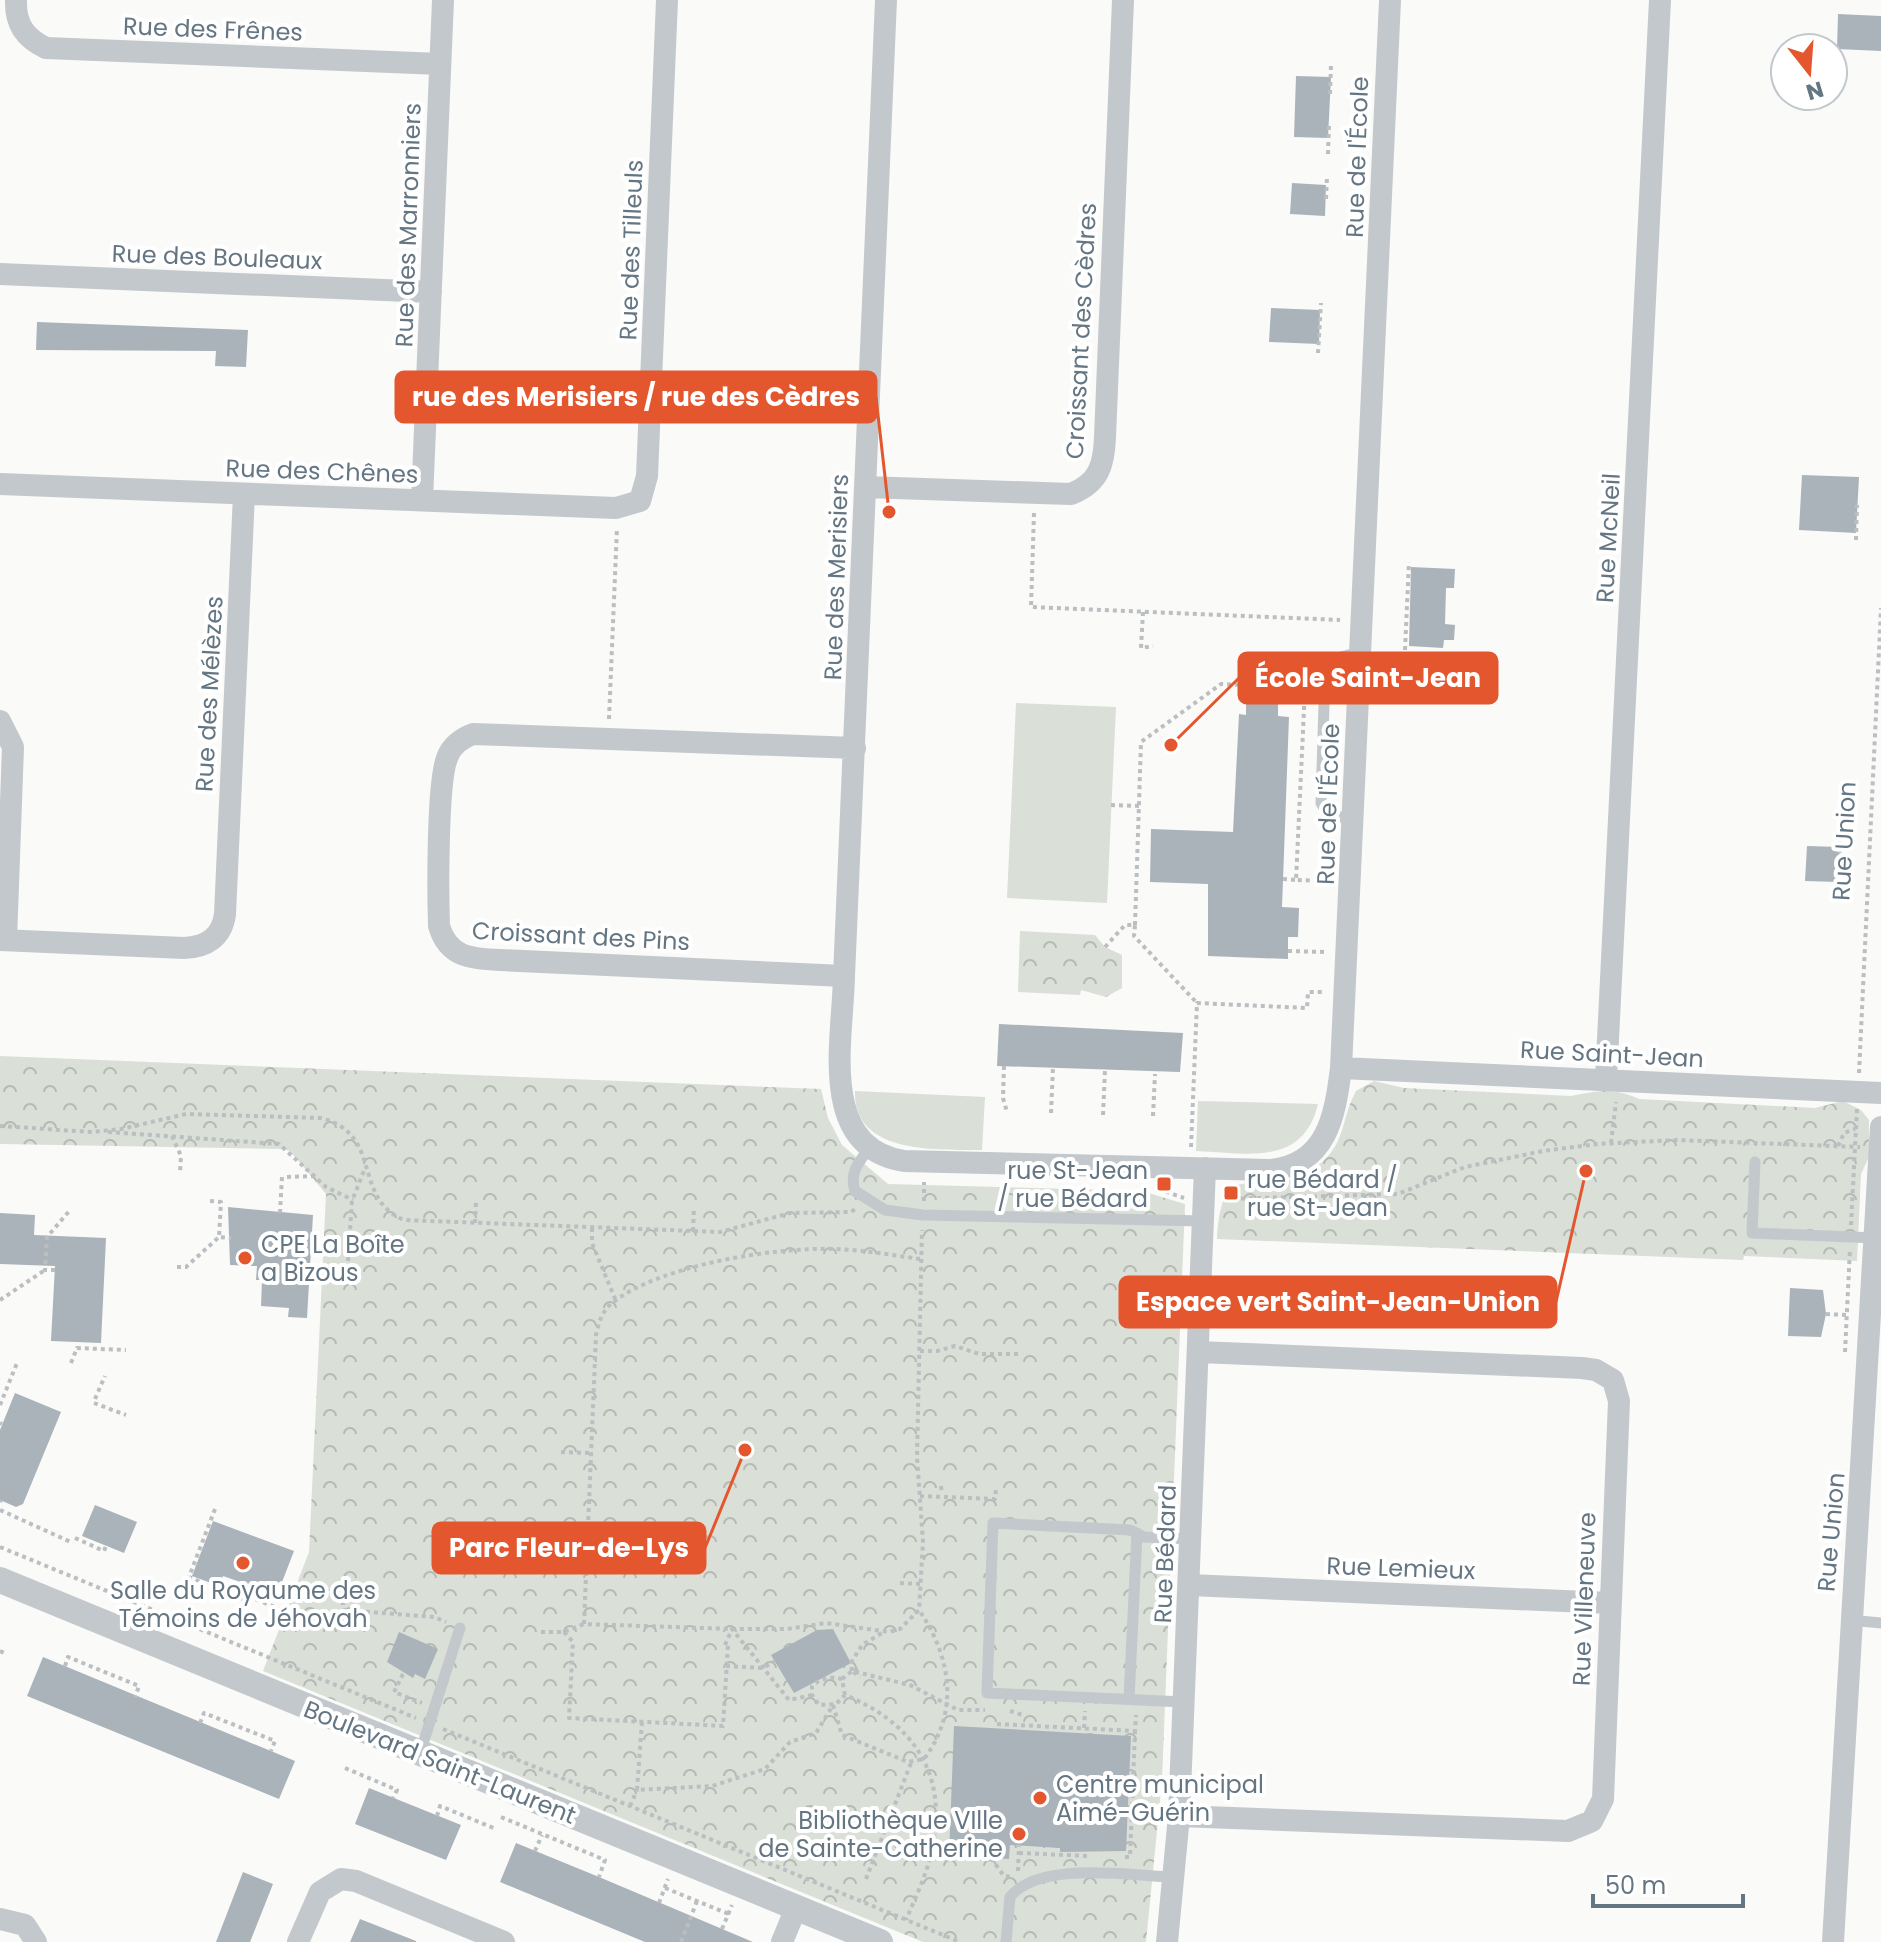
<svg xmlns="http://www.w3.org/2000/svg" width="1881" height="1942" viewBox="0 0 1881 1942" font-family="Poppins,sans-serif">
<defs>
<pattern id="park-crowns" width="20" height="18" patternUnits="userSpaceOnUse" patternTransform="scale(2)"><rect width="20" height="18" fill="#dadfd7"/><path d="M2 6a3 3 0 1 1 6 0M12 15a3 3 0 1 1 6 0" fill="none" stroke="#b4b9b4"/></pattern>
</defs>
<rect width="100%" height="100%" fill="#fafaf8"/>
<!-- green -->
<path fill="#dadfd7" d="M1016,703L1116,707L1107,903L1007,898Z
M855,1091L985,1097L982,1150C940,1149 853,1156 855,1091Z
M1198,1101L1318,1104C1303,1167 1247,1153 1196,1151Z"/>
<!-- park -->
<path fill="url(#park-crowns)" d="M1020,931L1095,935L1105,947L1122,955V988L1106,997L1081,990L1080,995L1018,992Z
M0,1056L821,1089L828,1118L842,1145L888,1184L1142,1191L1185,1204L1162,1780L1146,1942H923L263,1671L309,1552L326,1194L290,1151L282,1149L0,1144Z
M1374,1081L1404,1088L1571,1096C1599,1091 1612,1087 1639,1099L1815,1108L1843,1101L1861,1110L1869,1120V1157L1861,1174L1857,1261L1744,1256L1743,1260L1217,1239C1222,1146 1262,1207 1316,1167C1347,1144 1340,1120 1356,1091Z"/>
<!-- building -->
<path fill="#aab3b9" d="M1838,14L1881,16V51L1837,49Z
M1296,76L1331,77L1328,138L1294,137Z
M1292,183L1326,185L1325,216L1290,214Z
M1271,308L1320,310L1319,344L1269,342Z
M37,322L248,330L246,367L215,366L216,351L36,350Z
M1802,475L1859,477L1856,533L1799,530Z
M1411,567L1455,569L1454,588H1446L1445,624L1455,625L1454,640H1444L1443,648L1409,646Z
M1246,692L1278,693V716L1289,717L1282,907L1299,908L1298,937H1288V959L1208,956V884L1150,882L1151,829L1233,832L1239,714L1246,715Z
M1807,846L1840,847L1838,882L1805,881Z
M999,1024L1183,1033L1180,1072L997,1066Z
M228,1207L313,1215L307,1318L288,1317L289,1308L261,1306L262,1280H256L257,1266L230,1265Z
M0,1213L35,1215L34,1235L106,1238L101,1343L51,1341L55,1266L0,1264Z
M1790,1288L1823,1290L1826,1314L1821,1337L1788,1336Z
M15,1393L61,1412L23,1504L16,1507L0,1500V1430Z
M95,1505L137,1522L124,1553L82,1536Z
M213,1521L294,1551L277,1595L223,1576L219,1586L192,1576Z
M833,1629L851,1663L794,1693L771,1655L817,1630Z
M399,1632L438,1649L425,1679L415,1674L413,1678L387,1662Z
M43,1657L295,1761L279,1799L27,1696Z
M954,1726L1131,1736L1126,1851L1060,1852V1848L1010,1845L1009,1859L949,1856Z
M369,1788L461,1825L446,1860L355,1824Z
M516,1843L599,1877L753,1942H645L500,1882Z
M243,1872L273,1884L250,1942H216Z
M360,1919L416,1941V1942H350Z"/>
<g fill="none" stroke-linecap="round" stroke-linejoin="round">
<!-- path -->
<path stroke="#bbbfc2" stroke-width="4" stroke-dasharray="4 4" stroke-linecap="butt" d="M1330,94L1331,65
M1328,154L1329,125
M1326,199L1327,177
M1318,353L1321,303
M1034,513L1031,607L1340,620
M1856,540L1857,505
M1143,612L1141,648L1153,646
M1405,650L1409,562
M1306,688L1307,652
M609,719L617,528
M1111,805L1139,806
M1839,861L1840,836
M1283,879L1296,880
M1135,925L1141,742L1221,684L1305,688L1296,880L1329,881
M1105,947L1125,925H1135L1134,936L1197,1003
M1288,951L1325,952
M1004,1066L1003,1098L1007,1112
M1859,1073L1881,608
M1051,1113L1053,1067
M1103,1115L1105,1070
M1153,1116L1155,1074
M0,1126L92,1132L121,1129L186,1114L321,1118C384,1134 351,1198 404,1220L720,1232L790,1213L851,1212L857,1208
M108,1132L279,1144L326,1187L353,1200
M172,1136L181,1156L180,1173
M1611,1143L1616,1102
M1838,1146L1844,1133L1855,1129
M1191,1147L1197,1003L1307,1008L1308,992H1324
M287,1177L315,1176
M1158,1189L1184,1198
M1225,1199L1398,1194L1465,1167L1543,1151L1598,1144L1677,1140L1860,1147
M210,1201L221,1202L219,1237L231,1238
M924,1201V1182
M280,1213L282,1177
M475,1223L476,1201
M1851,1225L1857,1109
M592,1228V1243L616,1301
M693,1231L694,1207
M920,1259C892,1255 863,1250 835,1249C774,1247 660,1265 612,1303C602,1311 599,1322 596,1335L584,1624L732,1629H787L826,1623L889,1632L900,1629L919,1610L923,1542L917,1457L922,1230
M348,1261L352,1201L365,1168
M177,1267H186L219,1237
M55,1270H45L47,1237L71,1209
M0,1300L45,1270
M1826,1314L1846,1315
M920,1351H937L955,1346L979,1354H1019
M1845,1352L1850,1249
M71,1363L77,1348L126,1350
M95,1399L105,1376
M94,1403L126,1415
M0,1405L17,1363
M0,1423L2,1424
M561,1452L590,1453
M941,1486L942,1494
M920,1496L995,1499L996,1489
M0,1502L1,1500
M215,1509L189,1577L236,1598L258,1600L279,1609
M0,1510L73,1543
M75,1538L104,1551L106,1546
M0,1547L416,1718
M900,1583L921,1584
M343,1601V1610L434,1617L446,1622
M541,1632H564L584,1624
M564,1632L573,1642L569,1718L723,1726L728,1645H725L732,1629L789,1700L812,1695
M0,1651L7,1654
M65,1666L68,1657L139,1686L135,1697
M726,1666L763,1668L775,1661
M858,1669L852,1671L860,1677
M852,1671L851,1663L862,1645L882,1633
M403,1674L394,1692L422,1703
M842,1679L852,1671L910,1685L958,1710H985
M845,1695L842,1679C830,1676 821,1678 812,1686V1695L819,1705L836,1704L845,1695C911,1722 947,1771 933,1844C929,1870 916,1896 906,1920
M833,1705L842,1735L908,1762L924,1759C960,1711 951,1657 919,1610
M1010,1711L1023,1715
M642,1722L637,1790L712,1786L765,1769L790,1742L816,1733L833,1705
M200,1723L204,1713L275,1741L271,1751
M997,1724L1135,1731L1136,1715
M1084,1728L1085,1711
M443,1729L960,1942
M345,1768L397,1790L393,1798
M630,1806L637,1790
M437,1816L440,1806L496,1829
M501,1817L605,1860L599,1877
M535,1851L542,1835
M1019,1853L1088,1856
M1125,1857H1130L1135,1731
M991,1858L1004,1876L1011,1877
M1018,1871L1019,1846
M866,1879L911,1763
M665,1888L729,1914
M659,1903L668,1879
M722,1929L732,1905
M681,1942L697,1901"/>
<!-- service -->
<path stroke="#c3c8cc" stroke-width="11" d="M1353,818L1329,816L1321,803L1325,671L1333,659L1360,652
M870,1147C859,1162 849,1172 855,1191L885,1210L923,1215L1204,1221
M1755,1162L1752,1233L1876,1238
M1850,1620L1881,1623
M1129,1699L1137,1533
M1184,1702L987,1693L993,1523L1130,1530L1144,1537L1191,1539
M420,1753L460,1628
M1006,1942L1010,1897C1040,1860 1130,1876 1173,1877"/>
<!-- minor -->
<path stroke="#c3c8cc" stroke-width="22" d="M16,0C15,24 25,38 46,48L440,64
M886,0L844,976C843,1039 817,1147 904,1161L1270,1170C1327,1165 1335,1116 1341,1068L1390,0
M0,274L431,292
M0,484L616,508L640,501L647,476L667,0
M866,487L1071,494C1099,483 1104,465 1105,437L1123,0
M422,500L443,0
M0,721L13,747L6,940
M0,940L184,948C207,947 222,937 225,914L244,494
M844,976L500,960C471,959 448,957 439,926C438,894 437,784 447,758C451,746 462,738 473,734L855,748
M1341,1068L1881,1093
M1606,1079L1660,0
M1189,1585L1610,1603
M1179,1816L1568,1831L1592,1821L1603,1799L1619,1401L1613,1380L1596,1370L1582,1368L1199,1352
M0,1919L25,1925L36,1942
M298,1942L320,1892L341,1879L356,1881L504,1942
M782,1942L796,1908
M1167,1942L1179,1816L1205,1168
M1833,1942L1881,1127"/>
<!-- tertiary -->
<path stroke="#c3c8cc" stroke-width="26" d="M0,1580L880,1942"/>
</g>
<!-- markers -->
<g fill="#e4572e" stroke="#fff" stroke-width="3">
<rect x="1156" y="1176" width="16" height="16" rx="4"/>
<rect x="1223" y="1185" width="16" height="16" rx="4"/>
<circle cx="245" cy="1258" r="8"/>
<circle cx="243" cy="1563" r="8"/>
<circle cx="1040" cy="1798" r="8"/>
<circle cx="1019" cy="1834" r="8"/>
</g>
<g text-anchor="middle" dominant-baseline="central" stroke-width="8" stroke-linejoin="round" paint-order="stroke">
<!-- street labels -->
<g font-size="24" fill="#657683" stroke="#fff">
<text transform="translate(213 29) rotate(2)">Rue des Frênes</text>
<text transform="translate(1357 157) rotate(-88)">Rue de l'École</text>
<text transform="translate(408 225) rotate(-88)">Rue des Marronniers</text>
<text transform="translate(631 250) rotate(-88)">Rue des Tilleuls</text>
<text transform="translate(217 257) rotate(2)">Rue des Bouleaux</text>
<text transform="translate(1081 331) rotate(-87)">Croissant des Cèdres</text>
<text transform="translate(322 471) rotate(2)">Rue des Chênes</text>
<text transform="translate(1608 538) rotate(-87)">Rue McNeil</text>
<text transform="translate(836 577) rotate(-88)">Rue des Merisiers</text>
<text transform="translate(209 694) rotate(-87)">Rue des Mélèzes</text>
<text transform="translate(1328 804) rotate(-88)">Rue de l'École</text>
<text transform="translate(1844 841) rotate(-87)">Rue Union</text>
<text transform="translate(581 936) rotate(3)">Croissant des Pins</text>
<text transform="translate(1612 1054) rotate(3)">Rue Saint-Jean</text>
<text transform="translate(1831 1532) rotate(-85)">Rue Union</text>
<text transform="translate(1165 1554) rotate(-88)">Rue Bédard</text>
<text transform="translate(1401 1568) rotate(2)">Rue Lemieux</text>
<text transform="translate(1584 1599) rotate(-88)">Rue Villeneuve</text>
<text transform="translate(440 1762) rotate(22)">Boulevard Saint-Laurent</text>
</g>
<!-- poi labels -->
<g font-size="24" fill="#657683" stroke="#fff" text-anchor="start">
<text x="1148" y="1170" text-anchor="end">rue St-Jean<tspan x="1148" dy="28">/ rue Bédard</tspan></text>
<text x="1247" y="1179">rue Bédard /<tspan x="1247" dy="28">rue St-Jean</tspan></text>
<text x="261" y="1244">CPE La Boîte<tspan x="261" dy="28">a Bizous</tspan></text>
<text x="243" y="1590" text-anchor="middle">Salle du Royaume des<tspan x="243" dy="28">Témoins de Jéhovah</tspan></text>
<text x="1056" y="1784">Centre municipal<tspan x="1056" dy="28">Aimé-Guérin</tspan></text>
<text x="1003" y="1820" text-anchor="end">Bibliothèque VIlle<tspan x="1003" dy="28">de Sainte-Catherine</tspan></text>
</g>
</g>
<!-- callouts -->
<path fill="none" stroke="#e4572e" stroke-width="3" d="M889 512L876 397M1171 745L1239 678M1586 1171L1556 1302M745 1450L705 1548"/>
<g fill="#e4572e" stroke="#fff" stroke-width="3">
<circle cx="889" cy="512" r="8"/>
<circle cx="1171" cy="745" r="8"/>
<circle cx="1586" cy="1171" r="8"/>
<circle cx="745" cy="1450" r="8"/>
</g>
<g fill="#e4572e" stroke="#e4572e" stroke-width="3">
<rect x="396" y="372" width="480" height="50" rx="8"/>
<rect x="1239" y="653" width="258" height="50" rx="8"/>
<rect x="1120" y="1277" width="436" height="50" rx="8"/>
<rect x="433" y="1523" width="272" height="50" rx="8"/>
</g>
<g font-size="26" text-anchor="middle" font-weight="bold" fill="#fff">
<text x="636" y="406">rue des Merisiers / rue des Cèdres</text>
<text x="1368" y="687">École Saint-Jean</text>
<text x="1338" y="1311">Espace vert Saint-Jean-Union</text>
<text x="569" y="1557">Parc Fleur-de-Lys</text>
</g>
<!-- north arrow -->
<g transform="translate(1809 72) rotate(163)"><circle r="38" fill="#ffffff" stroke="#c1c8cd" stroke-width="2"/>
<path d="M0-6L14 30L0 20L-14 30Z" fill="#e4572e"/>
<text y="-12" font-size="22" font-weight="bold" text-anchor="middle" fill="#657683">N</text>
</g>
<!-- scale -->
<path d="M1593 1894v12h150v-12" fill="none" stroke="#657683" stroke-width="4"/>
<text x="1605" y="1894" font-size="24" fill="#657683" stroke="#ffffff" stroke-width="6" paint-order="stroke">50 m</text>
</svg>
